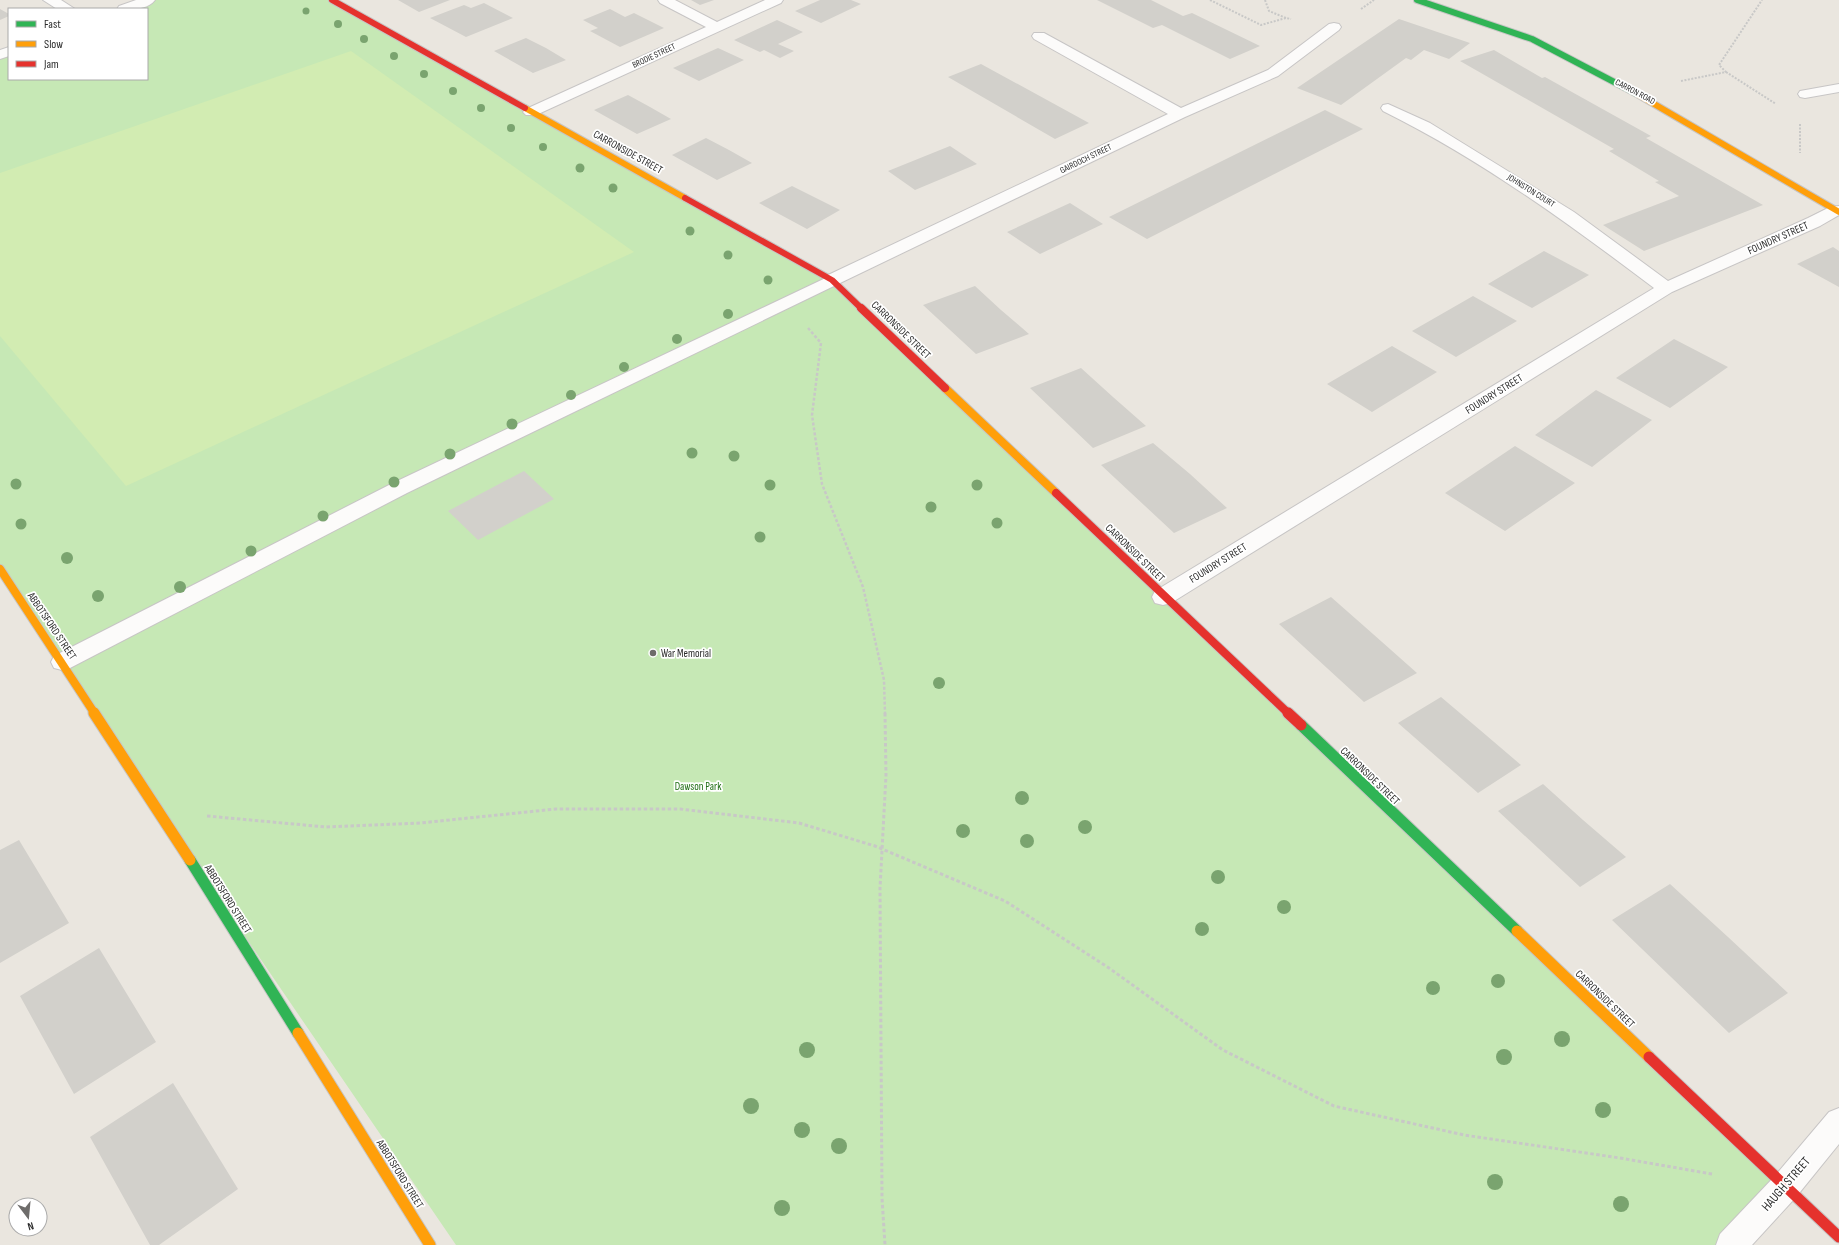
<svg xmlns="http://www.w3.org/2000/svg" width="1839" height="1245" viewBox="0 0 1839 1245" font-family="'Sofia Sans Condensed',sans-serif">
<rect width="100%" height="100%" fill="#eae6df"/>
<!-- green -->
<path fill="#c6e8b5" d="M148,0H332L832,280L1785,1187L1731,1245H456L164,818L0,569V55L9,51V79H147V9H124Z"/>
<!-- pitch -->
<path fill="#d2ecb2" d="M351,51L634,252L126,486L0,336V173Z"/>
<!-- building -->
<path fill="#d2d0cb" d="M398,0H450L419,12Z
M691,0H714L700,5Z
M820,0H851L861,4L821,23L795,11Z
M1097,0H1151L1183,16L1192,13L1260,46L1230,59L1162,25L1153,28Z
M484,3L513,18L466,37L430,18L464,5L471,8Z
M0,9L9,14V16L0,20Z
M610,9L625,17L634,13L664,28L620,47L590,31L598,28L583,20Z
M1399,19L1470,43L1449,59L1424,50L1411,60L1406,58L1341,105L1297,88Z
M777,20L803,32L778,44L794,51L780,58L764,50L760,52L734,40Z
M526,38L546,48L566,60L533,73L494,51Z
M718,48L744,60L699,81L673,68Z
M1494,50L1542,78L1545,77L1651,136L1646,138L1763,205L1644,251L1603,225L1679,196L1655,182L1659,181L1609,151L1614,149L1460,61Z
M981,64L1089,123L1055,139L948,77Z
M628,95L650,107L671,119L637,134L594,110Z
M1325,110L1363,129L1147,239L1109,217Z
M706,138L729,150L752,163L717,180L672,155Z
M950,146L977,164L915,190L888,171Z
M792,186L840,210L807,229L759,203Z
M1070,203L1103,224L1040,254L1007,232Z
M1833,247L1839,251V287L1797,264Z
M1544,251L1589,275L1532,308L1488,284Z
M975,286L1001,310L1029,334L976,354L923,305Z
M1473,296L1517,321L1456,357L1412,331Z
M1674,339L1728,367L1670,408L1616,378Z
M1392,346L1437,372L1372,412L1327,384Z
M1081,368L1113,397L1146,426L1093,448L1030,388Z
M1596,390L1652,420L1592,467L1535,435Z
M1153,443L1190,474L1227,508L1174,533L1101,465Z
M1515,446L1575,483L1505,531L1445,493Z
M524,471L554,499L478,540L448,511Z
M1331,597L1373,634L1417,673L1364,702L1279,624Z
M1441,697L1480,730L1521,765L1478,793L1398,723Z
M1543,784L1583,820L1626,857L1580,887L1498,811Z
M19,840L69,923L0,963V850Z
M1670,884L1728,937L1788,993L1729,1033L1612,920Z
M99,948L156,1042L74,1094L20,996Z
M173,1083L238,1189L159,1245H150L90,1137Z"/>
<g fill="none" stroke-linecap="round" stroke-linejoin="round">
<!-- lane casing -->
<g stroke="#c7c5c5" stroke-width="2">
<path id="lane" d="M1839,84V92L1805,98L1800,97L1798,94L1800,91Z
M832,275L838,276L841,280L838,284L407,493L70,668L62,670L54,668L51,662L54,656L393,483Z"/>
</g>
<!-- street casing -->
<g stroke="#c7c5c5" stroke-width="2">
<path id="street" d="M43,0H61L75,9H57Z
M136,0H155C147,11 128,9 117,9L119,6Z
M658,0H675L717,22L765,0H783L781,3L536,115H526L523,112L526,109L706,27L660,3Z
M1334,23L1339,24L1341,27L1339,30L1278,76L1185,117L838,284L832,285L826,284L823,280L826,276L1168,114L1034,39L1032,36L1034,33H1044L1181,108L1268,70L1329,24Z
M9,47V56L0,59V50Z
M1388,104L1430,123L1574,212L1668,281L1808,218L1830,207L1839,206V215L1820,226L1672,292L1171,603L1163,605L1155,603L1152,597L1155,591L1654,288C1568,223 1480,159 1383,111L1381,108L1383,105Z
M1839,1108V1144L1796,1197L1752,1245H1716L1720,1234L1774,1177L1829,1112Z"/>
</g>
<!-- fast-far1 casing -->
<g stroke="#c7c5c5" stroke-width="8">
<path id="fast-far1" d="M1417,0L1532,39L1637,94"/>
</g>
<!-- fast casing -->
<g stroke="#c7c5c5" stroke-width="13">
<path id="fast" d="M1301,725L1517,931
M190,860L298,1033"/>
</g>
<!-- slow-far2 casing -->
<g stroke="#c7c5c5" stroke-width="8">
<path id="slow-far2" d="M1637,94L1839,212
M525,108L685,198"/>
</g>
<!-- slow-far1 casing -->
<g stroke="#c7c5c5" stroke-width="10">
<path id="slow-far1" d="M945,388L1056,493
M0,569L95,714"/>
</g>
<!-- slow casing -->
<g stroke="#c7c5c5" stroke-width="13">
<path id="slow" d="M94,713L190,860
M1517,931L1649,1057
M298,1033L430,1245"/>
</g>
<!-- jam-far2 casing -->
<g stroke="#c7c5c5" stroke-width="8">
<path id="jam-far2" d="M332,0L525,108
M685,198L832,280L862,309"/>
</g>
<!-- jam-far1 casing -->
<g stroke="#c7c5c5" stroke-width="10">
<path id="jam-far1" d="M861,308L945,388
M1056,493L1289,714"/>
</g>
<!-- jam casing -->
<g stroke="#c7c5c5" stroke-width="13">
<path id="jam" d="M1288,713L1301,725
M1649,1057L1839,1237"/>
</g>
<!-- path-far2 -->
<path stroke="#c8c8c7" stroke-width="2" stroke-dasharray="2 1.5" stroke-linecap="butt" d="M1210,0L1261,25L1286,18L1291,19
M1265,0L1269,11L1286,18
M1361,9L1374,0
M1726,72L1776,104
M1681,81L1726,72L1719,65L1762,0
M1800,124V153"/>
<!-- path-far1 -->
<path stroke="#c8c8c7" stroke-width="2.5" stroke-dasharray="3 2" stroke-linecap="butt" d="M808,328L821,343L812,415L822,484L863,587L884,680L885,714"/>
<!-- path -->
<path stroke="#c8c8c7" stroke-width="3" stroke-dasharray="3.5 2.5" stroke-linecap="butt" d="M885,713L886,775L880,888L882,1198L885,1245
M207,816L326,827L420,823L556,809H680L799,823L875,846L1005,901L1109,968L1223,1050L1334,1106L1464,1135L1620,1158L1712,1174"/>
<!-- lane -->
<use href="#lane" fill="#fcfbfa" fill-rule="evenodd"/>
<!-- street -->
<use href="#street" fill="#fcfbfa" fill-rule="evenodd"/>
<!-- fast-far1 -->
<use href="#fast-far1" stroke="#30b455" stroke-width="6"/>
<!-- fast -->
<use href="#fast" stroke="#30b455" stroke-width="11"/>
<!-- slow-far2 -->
<use href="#slow-far2" stroke="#ff9f0a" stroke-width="6"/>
<!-- slow-far1 -->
<use href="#slow-far1" stroke="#ff9f0a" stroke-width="8"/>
<!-- slow -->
<use href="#slow" stroke="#ff9f0a" stroke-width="11"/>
<!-- jam-far2 -->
<use href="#jam-far2" stroke="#e5322d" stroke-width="6"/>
<!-- jam-far1 -->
<use href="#jam-far1" stroke="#e5322d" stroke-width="8"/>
<!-- jam -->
<use href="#jam" stroke="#e5322d" stroke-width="11"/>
</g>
<!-- trees -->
<g fill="#7aa46f">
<circle cx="306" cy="11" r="3.5"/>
<circle cx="338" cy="24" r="4"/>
<circle cx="364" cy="39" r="4"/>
<circle cx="394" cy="56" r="4"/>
<circle cx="424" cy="74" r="4"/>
<circle cx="453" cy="91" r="4"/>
<circle cx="481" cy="108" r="4"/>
<circle cx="511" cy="128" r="4"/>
<circle cx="543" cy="147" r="4"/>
<circle cx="580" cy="168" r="4.5"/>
<circle cx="613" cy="188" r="4.5"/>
<circle cx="690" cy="231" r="4.5"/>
<circle cx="728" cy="255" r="4.5"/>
<circle cx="768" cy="280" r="4.5"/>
<circle cx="728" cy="314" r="5"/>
<circle cx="677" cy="339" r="5"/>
<circle cx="624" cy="367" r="5"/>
<circle cx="571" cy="395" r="5"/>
<circle cx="512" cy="424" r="5.5"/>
<circle cx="692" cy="453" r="5.5"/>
<circle cx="450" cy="454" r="5.5"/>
<circle cx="734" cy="456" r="5.5"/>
<circle cx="394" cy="482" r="5.5"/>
<circle cx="16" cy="484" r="5.5"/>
<circle cx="770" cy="485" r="5.5"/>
<circle cx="977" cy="485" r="5.5"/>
<circle cx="931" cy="507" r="5.5"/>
<circle cx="323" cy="516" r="5.5"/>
<circle cx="997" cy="523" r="5.5"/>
<circle cx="21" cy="524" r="5.5"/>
<circle cx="760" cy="537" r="5.5"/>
<circle cx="251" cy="551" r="5.5"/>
<circle cx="67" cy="558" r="6"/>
<circle cx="180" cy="587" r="6"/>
<circle cx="98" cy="596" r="6"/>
<circle cx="939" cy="683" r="6"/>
<circle cx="1022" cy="798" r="7"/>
<circle cx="1085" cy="827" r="7"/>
<circle cx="963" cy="831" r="7"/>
<circle cx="1027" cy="841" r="7"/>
<circle cx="1218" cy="877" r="7"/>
<circle cx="1284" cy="907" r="7"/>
<circle cx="1202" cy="929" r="7"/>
<circle cx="1498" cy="981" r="7"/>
<circle cx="1433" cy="988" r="7"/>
<circle cx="1562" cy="1039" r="8"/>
<circle cx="807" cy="1050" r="8"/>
<circle cx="1504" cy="1057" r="8"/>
<circle cx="751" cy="1106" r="8"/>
<circle cx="1603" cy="1110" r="8"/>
<circle cx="802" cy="1130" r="8"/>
<circle cx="839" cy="1146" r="8"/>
<circle cx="1495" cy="1182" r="8"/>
<circle cx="1621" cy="1204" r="8"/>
<circle cx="782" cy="1208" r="8"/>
</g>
<!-- markers -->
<circle fill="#6e6c6a" stroke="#fff" stroke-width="1.5" cx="653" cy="653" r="4"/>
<g text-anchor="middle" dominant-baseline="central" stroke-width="3.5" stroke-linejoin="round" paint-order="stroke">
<!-- far-street labels -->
<g font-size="9" fill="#2b2b2b" stroke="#fff">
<text transform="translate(654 56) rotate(-25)">BRODIE STREET</text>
<text transform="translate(1635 92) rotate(28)">CARRON ROAD</text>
<text transform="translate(1086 159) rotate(-26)">GAIRDOCH STREET</text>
<text transform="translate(1531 191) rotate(32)">JOHNSTON COURT</text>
</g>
<!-- street labels -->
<g font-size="11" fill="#2b2b2b" stroke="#fff">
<text transform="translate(628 152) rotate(29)">CARRONSIDE STREET</text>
<text transform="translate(1778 238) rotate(-24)">FOUNDRY STREET</text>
<text transform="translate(901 330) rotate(44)">CARRONSIDE STREET</text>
<text transform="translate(1494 394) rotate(-32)">FOUNDRY STREET</text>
<text transform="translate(1135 553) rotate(44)">CARRONSIDE STREET</text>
<text transform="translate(1218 563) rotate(-32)">FOUNDRY STREET</text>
<text transform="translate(52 626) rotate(56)">ABBOTSFORD STREET</text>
<text transform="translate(1370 776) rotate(44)">CARRONSIDE STREET</text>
<text transform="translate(228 899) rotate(58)">ABBOTSFORD STREET</text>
<text transform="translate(1605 999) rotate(44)">CARRONSIDE STREET</text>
<text transform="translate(400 1174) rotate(58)">ABBOTSFORD STREET</text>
</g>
<!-- poi labels -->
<g font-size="11" fill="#2b2b2b" stroke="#fff" text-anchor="start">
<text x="661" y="653">War Memorial</text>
</g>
<!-- park labels -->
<g font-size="11" fill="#1f6e14" stroke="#fff">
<text x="698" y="786">Dawson Park</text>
</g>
<!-- near-street labels -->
<g font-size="13" fill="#2b2b2b" stroke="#fff">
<text transform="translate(1786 1184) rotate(-49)">HAUGH STREET</text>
</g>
</g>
<!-- legend -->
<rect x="8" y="8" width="140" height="72" fill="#ffffff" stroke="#aaaaaa"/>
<rect x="16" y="21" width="20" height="6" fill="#30b455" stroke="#aaaaaa"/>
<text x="44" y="28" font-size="12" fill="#2b2b2b">Fast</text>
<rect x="16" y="41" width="20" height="6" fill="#ff9f0a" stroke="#aaaaaa"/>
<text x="44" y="48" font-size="12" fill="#2b2b2b">Slow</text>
<rect x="16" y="61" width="20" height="6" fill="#e5322d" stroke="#aaaaaa"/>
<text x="44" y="68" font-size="12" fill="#2b2b2b">Jam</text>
<!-- north arrow -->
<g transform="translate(28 1217) rotate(164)"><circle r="19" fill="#ffffff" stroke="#aaaaaa"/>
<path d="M0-3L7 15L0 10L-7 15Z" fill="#6e6c6a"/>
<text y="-6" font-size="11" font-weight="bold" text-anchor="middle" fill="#2b2b2b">N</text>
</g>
</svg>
